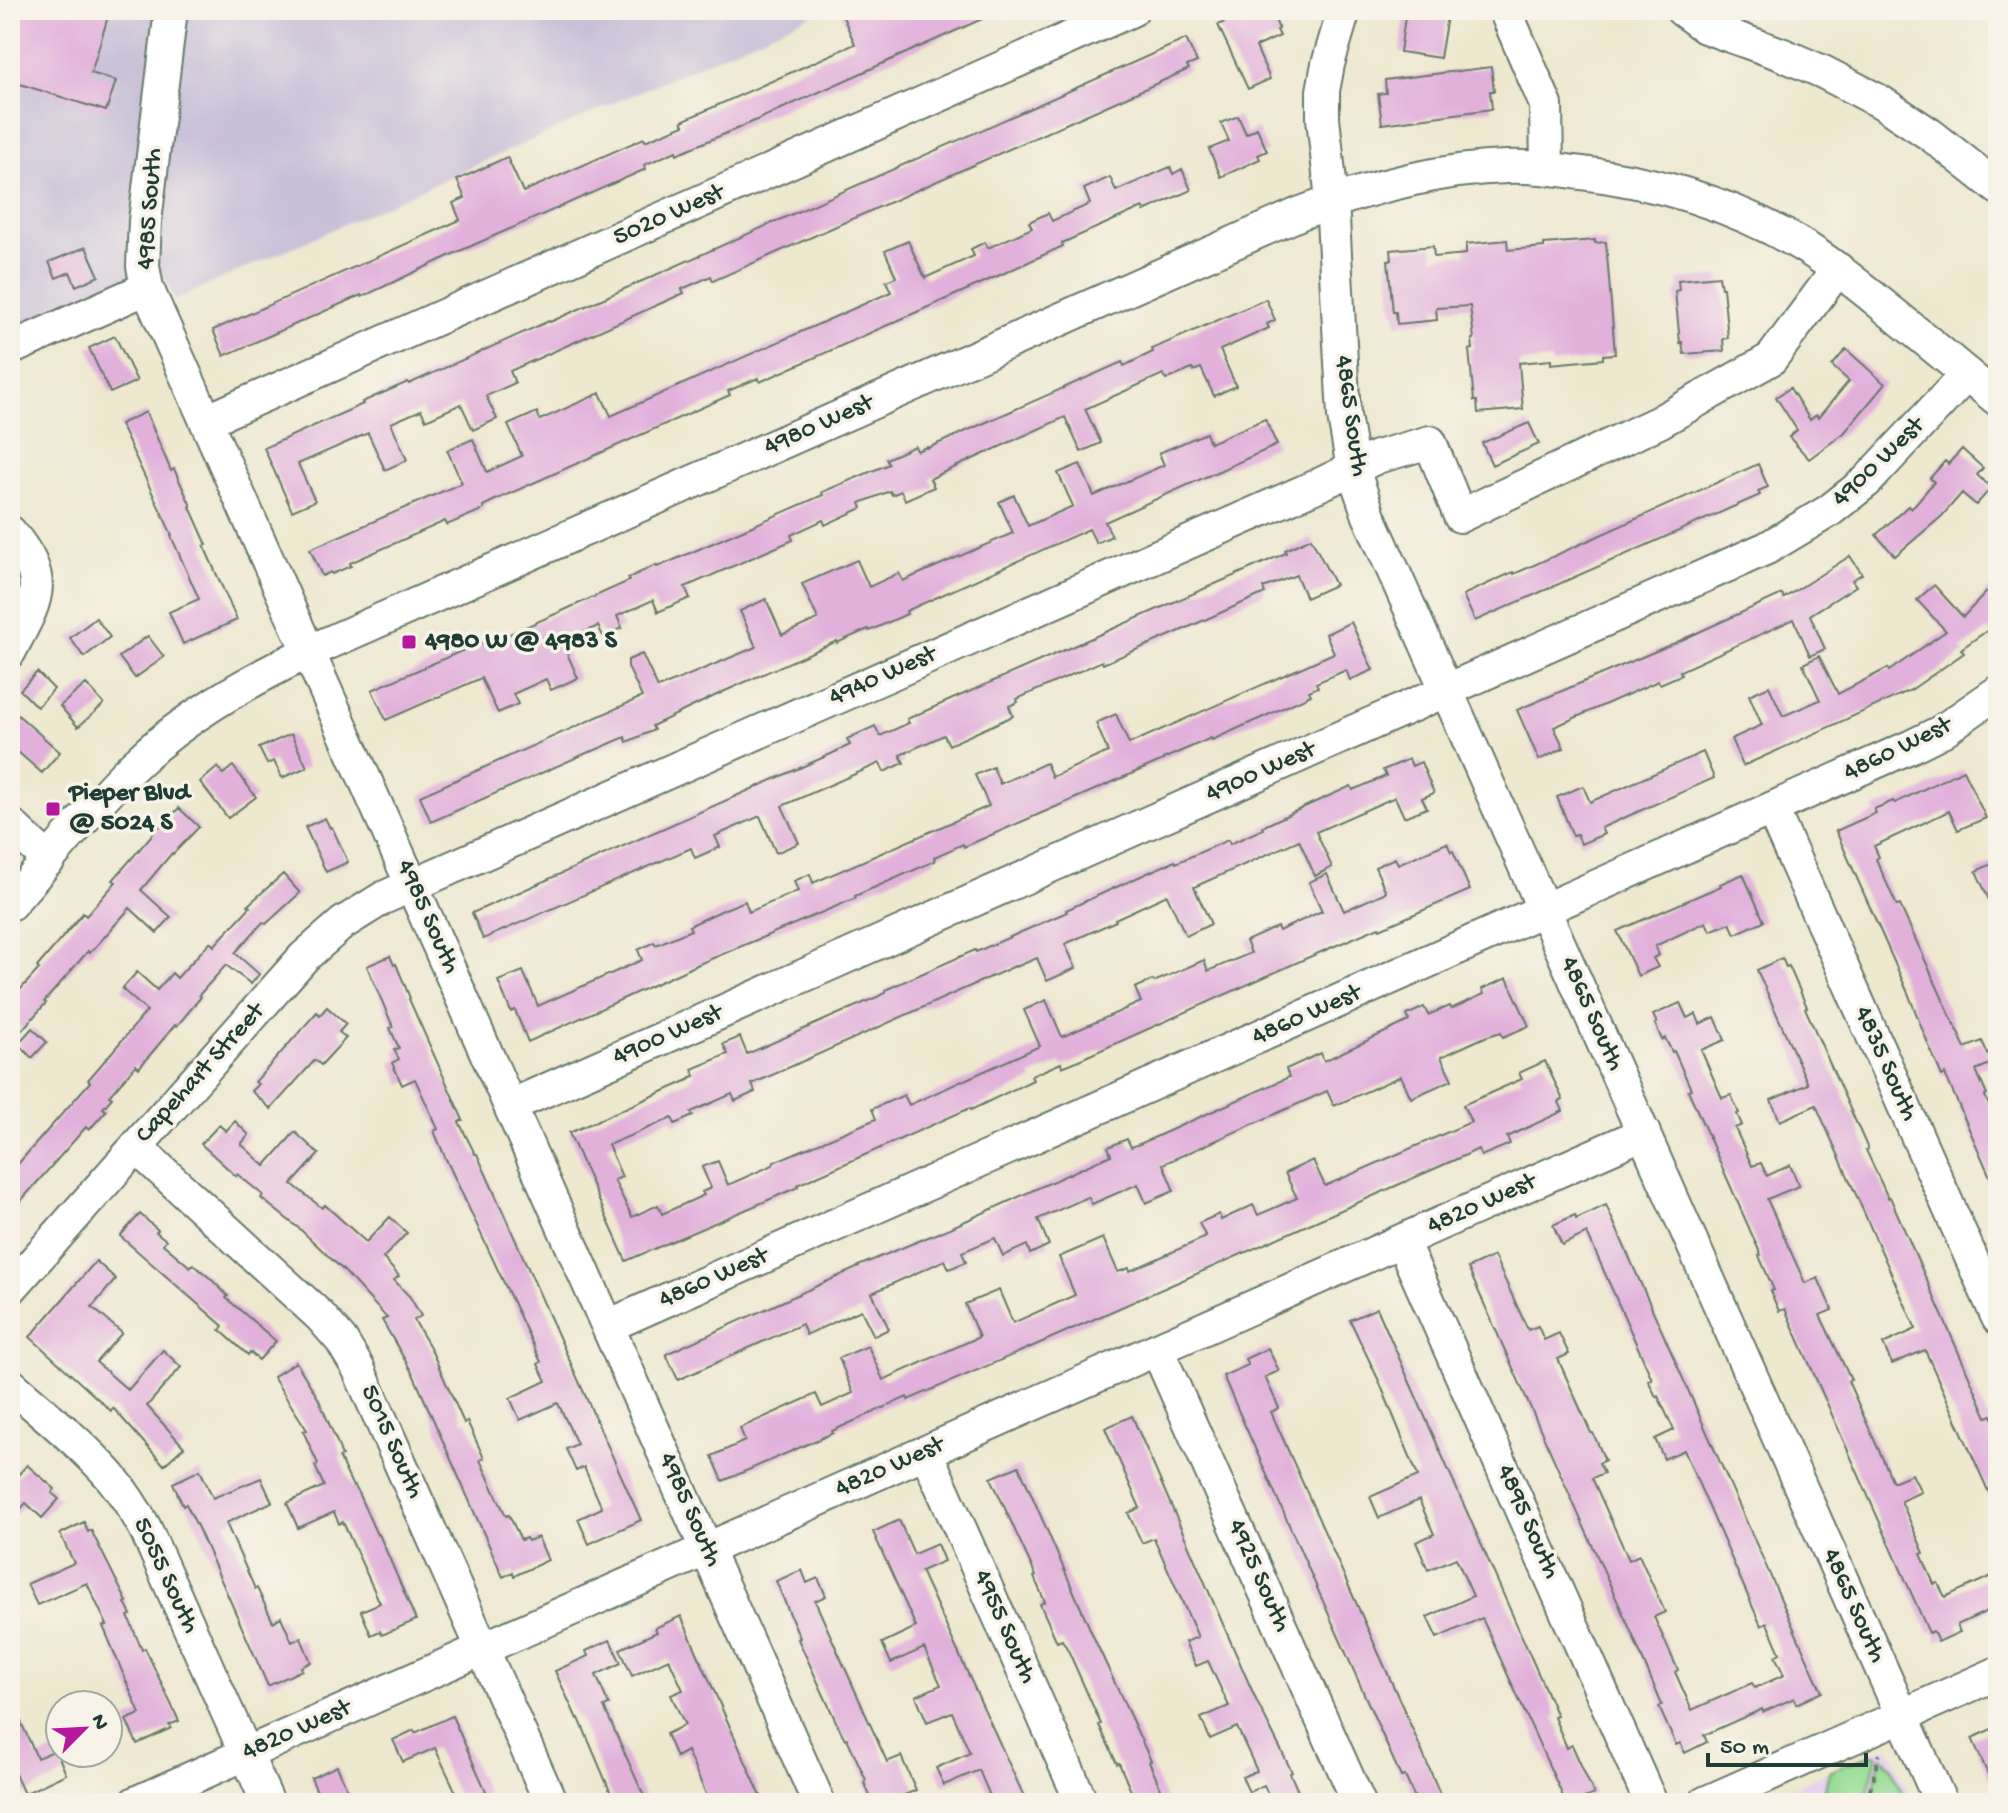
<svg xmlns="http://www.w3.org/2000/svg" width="2008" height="1813" viewBox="0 0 2008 1813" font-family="'Gochi Hand',sans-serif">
<rect width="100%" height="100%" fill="#f7f3e8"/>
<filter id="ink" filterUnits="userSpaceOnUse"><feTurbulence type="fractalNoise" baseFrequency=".0125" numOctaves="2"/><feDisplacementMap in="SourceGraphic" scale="16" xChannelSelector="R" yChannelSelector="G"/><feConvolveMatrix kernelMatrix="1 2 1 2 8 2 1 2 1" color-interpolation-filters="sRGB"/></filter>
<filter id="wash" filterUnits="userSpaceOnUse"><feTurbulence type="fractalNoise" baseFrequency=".006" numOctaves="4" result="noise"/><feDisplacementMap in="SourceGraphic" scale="32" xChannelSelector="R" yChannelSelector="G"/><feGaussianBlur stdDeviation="1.8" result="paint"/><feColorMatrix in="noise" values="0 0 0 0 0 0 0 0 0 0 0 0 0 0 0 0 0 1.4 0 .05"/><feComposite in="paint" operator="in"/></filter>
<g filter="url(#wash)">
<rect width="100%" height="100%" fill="#eee8cf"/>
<!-- built -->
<path fill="#e7d2ef" d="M1888,1746L1913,1803H1760Z"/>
<!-- industrial -->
<path fill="#c8bfd8" d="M10,10H822L175,300L164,277L10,338Z"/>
<!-- green -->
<path fill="#99dd96" stroke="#5c8d65" stroke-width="2" d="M1869,1755H1877L1865,1803H1816L1822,1800L1829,1772Z
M1881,1757L1892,1768L1907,1803H1870Z"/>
<g id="blocks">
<!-- building -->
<path fill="#e1b1dc" d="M10,10H110L91,73L116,81L106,111L10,81Z
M840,10H1002L741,127L677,154L676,151L644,165L646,169L453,254L362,297L361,295L352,299L224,356L213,330L460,220L453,203L465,198L457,180L507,157L523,192L644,138L645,141L684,125L682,121L855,44Z
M1251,10H1271L1279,29L1277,30L1280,36L1256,47L1270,79L1248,89L1218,25Z
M1406,10H1448L1440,58L1400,52Z
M1186,39L1197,62L1187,66L1189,69L713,281L711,276L682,289L684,293L510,371L515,383L486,396L497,419L473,430L461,404L426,420L421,410L391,423L407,460L385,470L368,433L298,464L315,501L292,511L264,448L363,404L362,402L408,382L409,384L549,321L550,322Z
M1491,67L1494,91H1490L1492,109L1382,124L1378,94L1386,93L1385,80Z
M1238,116L1246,134L1257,128L1267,151L1258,155L1260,159L1221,177L1209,149L1229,141L1221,123Z
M1170,167L1173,174L1182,169L1191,190L1144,211L1143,207L1062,243L1063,246L1000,275L760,382L758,378L728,391L730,395L493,501L483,506L484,509L447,525L445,521L350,563L351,566L332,574L331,572L322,576L310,549L462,483L447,450L473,439L487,472L522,456L508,425L537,412L540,420L600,393L611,416L891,292L886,281L896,277L885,251L908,241L925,278L974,256L971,249L985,242L988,248L1032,228L1029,222L1048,213L1052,221L1090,204L1084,189L1110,177L1116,191Z
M1507,240L1508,250L1544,247V244L1595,240V243L1606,242L1615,354L1603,355V359L1551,364V360L1519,363L1523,409L1478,413L1477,401H1474L1469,350L1473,349L1472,339H1474L1470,306L1436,308L1437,320L1397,324L1396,312H1393L1388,260H1392L1391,250L1433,246L1434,257L1466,254V244Z
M86,247L99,276L76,286L70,272L56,278L49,262Z
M1719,276L1721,288H1723L1728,338L1723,339L1724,351L1684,354L1682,342L1680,343L1675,291L1679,290L1678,280Z
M1266,299L1275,320L1267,324L1269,328L1220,350L1236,386L1214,396L1201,368L1193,371L1192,369L1166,380L1163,374L1085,409L1101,443L1081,452L1065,417L940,474L930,479L934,487L905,500L901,491L892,495L890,491L860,503L862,508L825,525L823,520L791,535L793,540L685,587L690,598L658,612L653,600L617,616L622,628L603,636L598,626L562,642L578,678L551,690L546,679L513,694L518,704L498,713L481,678L386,720L372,690L482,642L484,645L560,612L629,581L628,578L656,565L657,567L667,563L823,495L822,492L889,464L886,459L915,446L917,451L927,447L928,448L1122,362L1124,366L1153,352L1152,349Z
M115,336L137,381L110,393L89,348Z
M1846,349L1885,384L1844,433L1809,459L1789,437L1797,430L1776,397L1790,388L1810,420L1816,415L1818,418L1849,381L1832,366Z
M146,412L171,471L174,469L191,506L190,507L207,545L204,546L237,620L183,644L169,612L199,599L171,536L172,535L120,424Z
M1265,419L1277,445L1105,522L1112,536L1096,543L1089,529L906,611L907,614L869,631L868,629L837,643V641L725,691L652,726L654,730L627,742L625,737L591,752V751L431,822L420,796L642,697L628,667V660L642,654L658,688L756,647L740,611L766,599L782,635L818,619L802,584L857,560L869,587L899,573L903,581L1013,533L999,502L1014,495L1028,526L1073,506L1058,473L1080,464L1094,496L1164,465L1159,453L1206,433L1210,443Z
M1529,423L1539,444L1492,465L1482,443Z
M1962,449L1983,468L1977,475L1991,488L1976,505L1962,493L1942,516L1895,556L1876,535L1908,506L1911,509L1934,482L1930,478L1945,461L1948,464Z
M1758,464L1768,487L1758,491L1760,495L1475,621L1463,595L1513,572L1514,574Z
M1311,538L1335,585L1306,598L1296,575L1263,588L1265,593L1171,635L1103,664L1102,661L1017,699L1018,702L1009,706L1013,716L949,745L944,735L900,755L904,763L884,772L880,763L782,806L799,843L776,853L760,816L715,836L720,847L695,858L691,848L483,939L472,913L831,754L850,745L847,739L875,726L880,736L909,723L907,719L1286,553L1285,550Z
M1850,556L1862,574L1852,580L1856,586L1810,615L1825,649L1810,656L1794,619L1680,671L1681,675L1660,684L1658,681L1554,727L1564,748L1539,760L1517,710L1675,643L1782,594L1784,598Z
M1998,580V639L1988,630L1961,649L1964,653L1911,690L1743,766L1731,739L1762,725L1749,695L1769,686L1783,716L1820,700L1803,664L1819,656L1838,694L1888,668L1889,671L1946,631L1917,600L1934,585L1963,617Z
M96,618L110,637L84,657L70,638Z
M1351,622L1373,670L1350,680L1346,670L1316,683L1318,687L1309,691L1311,695L1259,719L1212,740L1211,738L1163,759V760L964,847L963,844L934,857L935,861L855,896L856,898L699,964L528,1042L515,1010L511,1012L498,981L523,971L538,1006L642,960L638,950L654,942L656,945L691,930L689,926L725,909L745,901L749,912L798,891L794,881L810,874L813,883L989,806L975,775L993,767L1000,784L1046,763L1052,777L1108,752L1096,723L1116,714L1129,744L1334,653L1326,634Z
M148,636L164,657L135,678L119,657Z
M37,672L54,689L37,707L20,690Z
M86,684L104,704L78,727L60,706Z
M10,708L60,752L42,773L10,745Z
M291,734L307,767L282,778L274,761L267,764L259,748Z
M1703,752L1714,778L1601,828L1604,834L1581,844L1577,834L1573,836L1557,797L1583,786L1590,802Z
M1409,759L1412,766L1421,762L1434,793L1422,798L1427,808L1404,817L1395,797L1316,832L1332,867L1315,876L1299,840L1194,887L1211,924L1186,936L1167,895L1115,919L1116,921L1065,944L1076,968L1047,981L1037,958L1016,967L1015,966L752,1084L755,1092L735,1101L732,1094L691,1112L693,1116L675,1124L672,1118L608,1145L622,1177L614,1180L632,1217L658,1205L662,1214L704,1195L702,1192L711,1188L702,1167L718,1161L728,1185L773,1165L774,1162L876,1119L872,1109L904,1095L909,1105L1040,1046L1024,1010L1046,1000L1062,1037L1141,1002L1135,988L1153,980L1154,982L1204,960L1208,971L1251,953L1246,941L1277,927L1279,931L1322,911L1309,882L1327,874L1344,911L1386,892L1375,867L1395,858L1398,864L1447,843L1451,852L1453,851L1470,890L1380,929L1379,927L1307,958L1072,1063L1062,1067L1061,1063L1031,1076L1033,1080L971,1110L970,1108L797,1185L798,1187L759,1204L626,1261L569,1133L691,1079V1077L695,1076L692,1069L728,1054L723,1044L740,1037L747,1054L877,997L886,992L885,990L975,950L976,952L1067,912L1066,910L1154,870L1175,861L1176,863L1228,840L1230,844L1263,829L1262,827L1313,803L1351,786L1353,790L1386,776L1383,770Z
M233,766L256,797L228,818L200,782L218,767L223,774Z
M1963,770L1986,818L1958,830L1949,811L1874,846L1879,857L1876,859L1897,906L1900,905L1965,1048L1982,1041L1992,1063L1976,1070L1987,1095L1985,1096L1998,1125V1195L1945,1074L1942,1076L1929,1046L1908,993L1836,831L1876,813L1874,809L1893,801L1895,803Z
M179,808L199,827L173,854L172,853L141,890L171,917L157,933L130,908L90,953L88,951L44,1002L46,1003L22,1030L10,1020V1001L39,969L37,967L73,925L83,913L86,916L116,882L113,880L162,823L163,825Z
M325,818L330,828L332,827L348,862L326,872L305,827Z
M1998,861V920L1976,871Z
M283,874L300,893L266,924L263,922L235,953L259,974L251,984L226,965L199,995L201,997L177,1026L175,1025L139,1068L136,1065L109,1096L112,1098L103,1108L106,1111L89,1130L86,1127L10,1213V1173L90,1082L88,1080L147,1011L122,989L137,972L157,990L172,973L177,978L210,942L214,946L250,907L248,905Z
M1743,874L1764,921L1735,934L1730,923L1710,931L1706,922L1655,946L1659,955L1653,958L1658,967L1638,976L1617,931L1721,886L1720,884Z
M390,956L394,965L396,964L410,998L409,999L463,1120L459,1122L475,1154H477L641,1520L589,1544L578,1519L602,1508L584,1467L576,1471L566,1449L577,1444L558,1403L520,1420L510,1398L546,1381L538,1364L541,1362L445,1157L434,1131L438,1129L415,1079L402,1085L392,1063L399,1059L394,1050L399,1048L390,1028L393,1027L367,966Z
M1782,958L1786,967L1789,966L1807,1007L1805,1008L1868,1149L1866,1150L1888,1198L1890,1197L1987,1417L1992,1415L1998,1428V1513L1925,1350L1892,1364L1883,1344L1916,1329L1816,1105L1780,1121L1771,1100L1808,1084L1757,970Z
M1507,978L1529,1026L1503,1037L1501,1032L1485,1037L1441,1057L1452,1080L1411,1098L1401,1076L1334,1106L1327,1091L1163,1164L1174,1191L1146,1203L1138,1184L1092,1204L1088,1197L1038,1219L1049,1245L1030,1254L1027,1245L1003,1256L995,1238L962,1252L966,1262L949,1269L945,1260L872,1293L889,1329L874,1336L861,1310L806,1335L802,1324L678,1380L666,1354L859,1267L858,1266L950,1228L1111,1155L1108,1147L1127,1139L1131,1147L1142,1143L1289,1077L1286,1069L1321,1053L1324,1061L1409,1021L1407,1015L1424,1007L1428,1015L1449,1006L1451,1009L1484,994L1482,989Z
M1680,1003L1687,1018L1696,1014L1700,1024L1715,1017L1725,1040L1701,1050L1722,1098L1731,1095L1739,1113L1737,1114L1742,1125L1735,1128L1752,1166L1761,1163L1767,1176L1790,1165L1799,1186L1767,1199L1805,1283L1818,1278L1832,1310L1820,1315L1851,1380L1848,1381L1893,1482L1912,1474L1921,1492L1901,1501L1924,1553L1921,1554L1934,1584L1938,1583L1945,1597L1998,1573V1606L1957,1625L1960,1632L1938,1642L1933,1631L1929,1633L1785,1309L1779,1311L1770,1291L1774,1290L1759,1256L1761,1255L1688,1090L1691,1089L1674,1051L1672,1052L1665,1038L1662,1040L1655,1024L1657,1023L1653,1015Z
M327,1007L346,1024L339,1032L346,1038L321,1065L315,1060L271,1109L251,1091L258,1084L255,1082L317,1012L320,1015Z
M32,1028L47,1042L32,1058L18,1044Z
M1545,1061L1563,1100L1559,1102L1563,1111L1507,1137L1510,1144L1481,1156L1478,1149L1468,1154L1031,1347L908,1400L907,1397L832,1431L833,1433L723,1481L712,1456L745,1441L740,1428L816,1394L822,1407L853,1393L839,1358L868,1346L883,1380L979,1337L965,1304L999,1290L1013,1323L1075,1295L1059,1257L1103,1238L1118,1272L1129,1268L1130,1271L1206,1237L1199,1223L1219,1214L1221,1220L1253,1205L1258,1215L1297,1198L1285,1173L1313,1160L1325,1186L1471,1122L1463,1105L1522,1079L1519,1073Z
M235,1121L249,1135L241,1144L265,1166L295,1132L319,1154L292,1184L322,1208L325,1205L366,1242L390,1217L407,1233L383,1258L399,1276L394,1280L410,1297L421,1316L414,1320L430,1347L464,1423L467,1421L484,1458L480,1460L506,1516L509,1515L521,1540L526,1538L528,1541L538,1537L548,1560L514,1576L513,1572L503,1577L414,1376L382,1320L387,1318L345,1272L302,1231L261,1198L263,1195L237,1174L236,1176L201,1144L219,1125L226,1131Z
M1606,1205L1822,1692L1796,1704L1794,1698L1763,1712L1762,1709L1704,1735L1707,1742L1685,1753L1680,1743L1676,1745L1659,1707L1662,1705L1633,1636L1468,1268L1494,1256L1528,1330L1538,1326L1544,1340L1559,1333L1569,1354L1558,1359L1591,1433H1593L1605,1460L1599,1463L1604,1473L1592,1478L1629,1560L1639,1555L1665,1612L1654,1617L1678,1670L1675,1672L1692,1710L1752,1683L1755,1688L1784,1675L1775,1656L1780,1653L1767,1623L1761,1626L1758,1619L1684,1450L1664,1459L1655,1439L1674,1430L1658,1396L1656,1397L1648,1380L1652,1379L1587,1233L1562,1245L1553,1225L1575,1215L1576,1219Z
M140,1214L158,1230L156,1232L166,1240L163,1244L190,1267L193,1264L211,1279L228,1296L226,1298L276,1341L259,1360L250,1352L248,1355L220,1330L223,1326L120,1236Z
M96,1261L116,1279L92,1307L122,1333L96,1362L128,1390L163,1350L181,1367L147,1406L184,1447L164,1465L113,1408L111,1411L30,1337Z
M1377,1308L1557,1716L1554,1717L1567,1748L1572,1745L1594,1794L1573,1803H1566L1482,1618L1437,1638L1427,1617L1473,1596L1456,1558L1428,1570L1416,1542L1434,1534L1419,1500L1379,1518L1370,1497L1418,1476L1379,1381L1350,1320Z
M1268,1348L1279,1371L1265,1377L1279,1408L1271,1412L1408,1719L1444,1803H1417L1405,1776L1401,1777L1223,1376L1248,1365L1245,1359Z
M296,1362L318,1398L337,1442L342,1456L339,1457L353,1487L355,1486L377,1535L379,1534L416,1620L382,1635L380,1631L371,1635L361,1611L380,1603L343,1522L339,1524L334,1512L298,1528L287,1503L324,1486L315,1466L318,1464L303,1431L307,1430L273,1377Z
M1132,1416L1257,1702L1292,1772L1290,1773L1303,1803H1272L1264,1785L1249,1792L1242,1777L1257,1771L1237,1727L1210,1739L1201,1718L1229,1706L1208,1661L1196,1666L1185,1642L1198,1637L1154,1538L1142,1543L1128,1513L1140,1508L1105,1428Z
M27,1465L55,1489L52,1493L59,1499L42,1518L26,1503L10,1521V1484Z
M1019,1466L1094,1638L1151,1761L1149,1762L1167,1803H1136L1119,1763L1117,1764L1099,1725L1101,1724L1068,1650L1062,1640L1057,1642L1040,1604L1045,1602L1034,1577L1036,1576L991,1478Z
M200,1470L213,1498L261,1478L272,1502L226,1523L255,1589L257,1588L273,1622L281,1617L292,1642L301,1638L311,1662L301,1667L302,1670L268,1686L198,1528L186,1504L183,1506L173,1483Z
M899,1520L914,1554L937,1544L944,1561L921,1571L1027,1803H993L979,1770L944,1785L936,1768L970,1753L952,1712L927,1722L916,1696L941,1685L924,1648L891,1663L882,1643L916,1627L873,1532Z
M84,1522L88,1532L91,1530L127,1602L125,1603L131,1615L128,1616L134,1631L142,1650L145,1648L179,1721L169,1725L171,1728L137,1744L126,1720L140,1714L103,1626L107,1625L87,1583L37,1605L27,1584L74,1563L60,1534Z
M802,1570L807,1583L818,1578L826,1596L815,1601L887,1762L901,1756L916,1790L887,1803H873L864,1782L866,1780L847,1738L845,1739L838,1726L798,1639L800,1638L776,1581Z
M681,1616L730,1727L764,1803H710L687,1751L676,1757L666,1734L685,1725L671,1695L683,1690L669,1659L632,1676L620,1649L657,1632L655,1628Z
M610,1640L621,1663L596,1675L609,1705L604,1707L647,1803H615L579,1718L577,1719L555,1671L588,1656L586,1651Z
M10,1697L37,1758L56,1750L66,1774L24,1794L10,1763Z
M452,1716L486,1791L485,1792L490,1803H461L435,1748L403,1762L393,1740L414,1730L415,1733Z
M1998,1726V1797L1972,1738Z
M337,1766L353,1803H322L311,1778Z"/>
</g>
</g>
<g filter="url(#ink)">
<use href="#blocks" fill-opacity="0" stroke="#67796a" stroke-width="2"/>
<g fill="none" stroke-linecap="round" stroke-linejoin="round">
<!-- minor casing -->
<g stroke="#67796a" stroke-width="36">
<path id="minor" d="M171,10L145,221L143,266L147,288L819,1803
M1344,10L1328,64L1323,91V118L1332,201L1344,416L1353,469L1369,516L1941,1803
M1505,10L1546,105L1547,168
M1682,10L1705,27L1781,54L1823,72L1881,102L1931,135L1998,188
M10,349L147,288
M206,421L1132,10
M10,532C52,582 36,600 10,651
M1772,809L1998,1318
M10,824L49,860
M10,904C51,858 89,809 133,766C184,717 245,683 308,652L1301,213C1367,188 1436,169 1507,167C1529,166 1552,169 1574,172C1656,181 1737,205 1808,249C1837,267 1863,289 1890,311C1926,340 1962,370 1998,400
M510,1106L1767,548L1829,511L1867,481L1967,374
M136,1147L320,1316L341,1340L358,1368L551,1803
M1402,1241L1651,1803
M10,1289L304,957L343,923L383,898L1323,483L1377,457L1430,442L1460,516L1659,422L1771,359L1838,269
M608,1326L1912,746L1942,731L1998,692
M1157,1349L1359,1803
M10,1384C44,1414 81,1443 111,1477C124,1493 135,1510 145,1528L268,1803
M926,1452L1082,1803
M135,1803L1644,1133
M1705,1803L1998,1673"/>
</g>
<!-- path -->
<path stroke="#67796a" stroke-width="4" stroke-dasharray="6 6" stroke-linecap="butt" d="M1867,1803L1879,1754"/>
<!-- minor -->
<use href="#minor" stroke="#fff" stroke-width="32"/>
</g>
</g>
<!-- markers -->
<g fill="#b5179e" stroke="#f7f3e8" stroke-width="3">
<rect x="401" y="634" width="16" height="16" rx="4"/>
<rect x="45" y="801" width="16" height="16" rx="4"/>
</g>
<g text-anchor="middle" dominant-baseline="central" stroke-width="7" stroke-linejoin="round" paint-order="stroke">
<!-- street labels -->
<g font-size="26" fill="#1f3d34" stroke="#f7f3e8">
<text transform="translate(151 209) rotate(-86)">4985 South</text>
<text transform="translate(669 216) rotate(-24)">5020 West</text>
<text transform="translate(1350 416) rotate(82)">4865 South</text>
<text transform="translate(819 426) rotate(-24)">4980 West</text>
<text transform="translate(1879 463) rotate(-44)">4900 West</text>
<text transform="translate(883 677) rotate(-24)">4940 West</text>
<text transform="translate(1898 750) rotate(-26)">4860 West</text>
<text transform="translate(1261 773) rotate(-24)">4900 West</text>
<text transform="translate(427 917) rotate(66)">4985 South</text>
<text transform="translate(1591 1014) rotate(66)">4865 South</text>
<text transform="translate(1307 1016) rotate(-24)">4860 West</text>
<text transform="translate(668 1036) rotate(-24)">4900 West</text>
<text transform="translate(1885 1064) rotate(66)">4835 South</text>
<text transform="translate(201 1074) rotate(-48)">Capehart Street</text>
<text transform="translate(1482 1205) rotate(-24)">4820 West</text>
<text transform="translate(714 1279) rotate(-24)">4860 West</text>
<text transform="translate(391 1442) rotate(66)">5015 South</text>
<text transform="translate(890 1468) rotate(-24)">4820 West</text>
<text transform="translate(689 1510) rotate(66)">4985 South</text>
<text transform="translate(1527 1522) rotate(66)">4895 South</text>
<text transform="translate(165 1576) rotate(65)">5055 South</text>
<text transform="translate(1258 1576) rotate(66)">4925 South</text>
<text transform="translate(1853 1606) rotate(66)">4865 South</text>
<text transform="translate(1004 1627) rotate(66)">4955 South</text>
<text transform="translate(297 1731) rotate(-24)">4820 West</text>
</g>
<!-- poi labels -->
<g font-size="26" font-weight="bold" fill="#1f3d34" stroke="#f7f3e8" text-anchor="start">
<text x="425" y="642">4980 W @ 4983 S</text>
<text x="69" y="794">Pieper Blvd<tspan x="69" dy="30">@ 5024 S</tspan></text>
</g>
</g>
<!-- margin -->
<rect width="2008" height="1813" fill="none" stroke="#f7f3e8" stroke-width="40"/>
<!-- north arrow -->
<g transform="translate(84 1729) rotate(66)"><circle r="38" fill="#f7f3e8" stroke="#a1aaa0" stroke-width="2"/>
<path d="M0-6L14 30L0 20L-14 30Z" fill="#b5179e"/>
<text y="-12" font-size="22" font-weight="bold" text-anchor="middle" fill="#1f3d34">N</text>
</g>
<!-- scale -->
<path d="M1708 1753v12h158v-12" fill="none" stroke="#1f3d34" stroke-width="4"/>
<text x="1720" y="1753" font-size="24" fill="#1f3d34" stroke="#f7f3e8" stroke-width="6" paint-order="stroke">50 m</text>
</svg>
